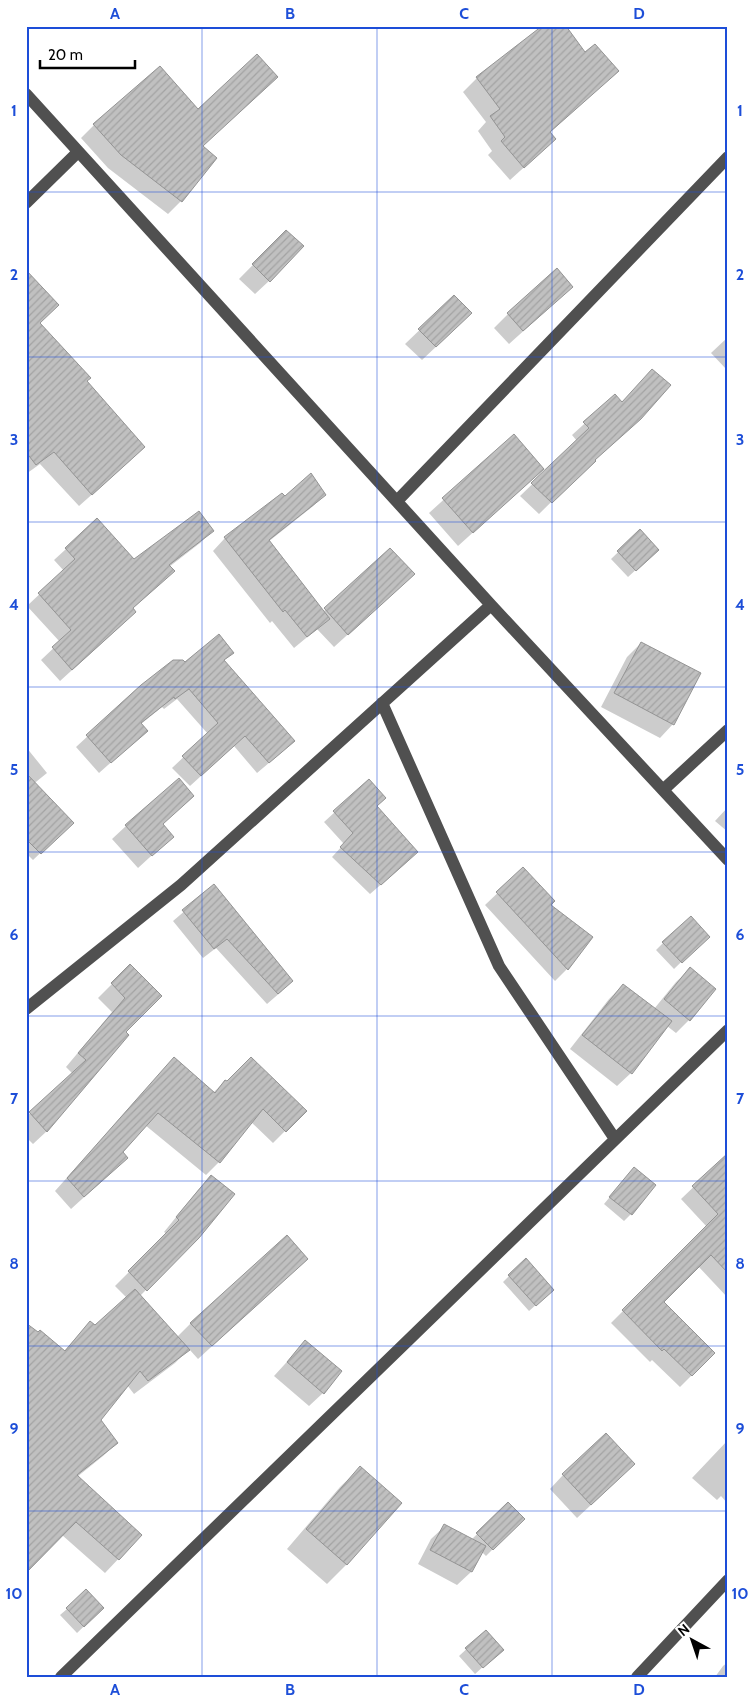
<svg xmlns="http://www.w3.org/2000/svg" width="754" height="1703" viewBox="0 0 754 1703" font-family="Cabin,sans-serif">
<defs>
<pattern id="building-hatch" width="6" height="6" patternUnits="userSpaceOnUse" patternTransform="scale(1.25)"><rect width="6" height="6" fill="#c0c0c0"/><path d="M-1 1l2-2M0 6l6-6M5 7l2-2" fill="none" stroke="#a3a3a3"/></pattern>
</defs>
<rect width="100%" height="100%" fill="#fff"/>
<!-- shadow -->
<path fill="#0003" d="M544,26L585,54L617,71L549,133L541,152L510,180L488,155L492,151L478,131L486,122L463,92L477,78Z
M94,125L201,147L181,201L168,214L108,168L81,138Z
M286,231L269,281L255,294L239,279Z
M26,281L39,323L86,382L131,460L79,506L40,464L26,474Z
M454,297L457,327L422,360L405,344Z
M558,300L509,344L494,328L508,314Z
M728,337V367L726,369L711,353Z
M615,396L594,460L539,514L520,496L577,441L572,435Z
M514,436L529,482L458,546L429,513Z
M325,495L312,507L268,542L323,612L390,550L399,588L334,647L317,629L294,648L272,621L270,623L213,551L225,538L284,498Z
M212,531L200,543L169,567L173,571L132,609L123,624L60,681L41,660L60,642L27,606L64,571L54,560L66,549L134,560Z
M640,531L651,556L628,577L611,559Z
M641,643L673,724L660,738L601,707L627,657Z
M232,653L223,661L282,752L257,773L234,746L190,786L172,768L208,734L177,699L164,709L162,707L141,724L135,741L99,773L76,747L142,686L185,664Z
M26,747L47,773L26,790Z
M369,781L375,806L407,862L370,894L332,857L344,844L324,822Z
M26,798L72,823L33,860L26,853Z
M728,807V832L715,821Z
M162,825L172,837L138,868L112,839L126,826Z
M523,869L549,905L591,937L567,969L555,981L485,905Z
M214,886L282,991L267,1004L216,948L203,958L173,921Z
M708,936L674,969L656,950L663,943Z
M130,966L124,1032L47,1131L33,1144L26,1137V1117L73,1074L66,1067L112,1012L98,998Z
M690,969L689,1020L676,1033L667,1026L631,1073L617,1086L570,1049L609,999L623,985L654,1009L676,982Z
M174,1058L213,1093L225,1081L305,1111L273,1143L251,1122L219,1162L206,1175L145,1125L122,1152L114,1170L71,1209L55,1191Z
M725,1157L728,1160V1298L698,1266L662,1302L714,1353L680,1387L652,1360L650,1362L611,1323L707,1227L681,1199Z
M634,1168L631,1214L624,1221L604,1204Z
M212,1177L198,1237L140,1296L177,1337L191,1323L293,1272L198,1359L189,1349L175,1363L134,1394L127,1385L99,1420L117,1443L103,1456L77,1477L141,1535L105,1573L62,1535L64,1351L90,1322L95,1326L127,1298L115,1286L167,1234L164,1232L198,1190Z
M509,1276L546,1296L529,1311L503,1282Z
M305,1342L323,1393L309,1406L274,1376Z
M728,1440V1504L721,1496L717,1500L692,1478Z
M360,1468L347,1564L327,1584L287,1549L340,1487Z
M563,1475L620,1478L577,1518L550,1489Z
M508,1504L523,1519L486,1556L481,1551L471,1572L457,1585L418,1564L431,1539L445,1526L471,1540Z
M103,1608L77,1633L60,1615L67,1609Z
M486,1631L495,1656L475,1674L459,1656Z
M728,1662V1677H715L723,1666Z"/>
<!-- building -->
<path fill="url(#building-hatch)" stroke="#949494" d="M542,26H566L585,52L595,44L619,71L550,132L556,139L524,168L501,141L505,137L490,116L500,109L476,77Z
M257,54L278,77L203,146L217,158L182,202L121,155L93,124L160,66L198,109Z
M286,230L304,246L270,282L252,264Z
M557,268L573,287L523,331L507,313Z
M26,270L59,305L40,323L91,378L87,381L145,447L92,495L54,452L36,465L26,452Z
M454,295L472,313L436,347L418,329Z
M652,369L671,385L641,419L595,460L596,461L552,503L531,483L589,428L583,422L615,394L622,402Z
M514,434L544,469L473,533L442,498Z
M311,473L326,495L269,540L330,619L307,637L285,610L283,612L224,537L282,493L285,496Z
M199,511L214,531L169,565L175,571L133,608L136,612L72,670L52,647L71,630L38,593L75,559L65,548L97,518L134,559Z
M640,529L659,550L636,571L617,551Z
M390,548L415,574L348,635L324,608Z
M219,634L234,653L224,660L295,741L269,763L245,736L201,776L182,756L218,723L189,689L175,699L174,697L141,723L148,731L111,763L86,735L141,685L173,660H183L185,662Z
M641,642L701,673L674,725L614,693Z
M26,773L74,823L41,854L26,839Z
M179,778L194,796L163,824L174,837L152,856L125,825Z
M369,779L386,798L377,806L418,852L381,885L340,847L353,833L333,811Z
M523,867L555,901L551,905L593,937L568,970L496,892Z
M214,884L293,981L278,994L227,939L214,949L182,910Z
M691,916L710,937L682,963L662,942Z
M130,964L162,996L126,1032L129,1035L47,1132L29,1112L86,1060L78,1053L125,998L111,983Z
M690,967L716,989L690,1021L664,999Z
M623,984L672,1021L632,1074L582,1035Z
M174,1057L215,1093L225,1080L227,1081L251,1057L307,1111L286,1132L263,1109L220,1163L158,1113L123,1152L128,1158L84,1197L67,1178Z
M728,1153V1273L711,1255L664,1302L715,1353L692,1376L664,1349L662,1351L622,1310L718,1214L692,1186Z
M634,1167L656,1185L632,1215L609,1197Z
M211,1175L235,1194L199,1238L147,1291L128,1271L179,1220L176,1217Z
M287,1235L308,1259L212,1346L190,1323Z
M526,1258L554,1290L536,1306L508,1275Z
M135,1289L190,1350L148,1381L140,1371L101,1420L118,1443L77,1475L142,1535L119,1560L76,1522L26,1573V1323L38,1332L40,1330L65,1351L90,1321L95,1325Z
M305,1340L342,1371L324,1394L287,1362Z
M606,1433L635,1464L591,1505L562,1474Z
M360,1466L402,1503L347,1565L306,1529Z
M508,1502L525,1519L493,1550L476,1533Z
M444,1524L486,1546L472,1572L430,1550Z
M86,1589L104,1608L84,1627L66,1608Z
M486,1630L504,1650L483,1668L465,1648Z"/>
<g fill="none" stroke-linecap="round" stroke-linejoin="round">
<!-- minor -->
<path stroke="#505050" stroke-width="12" d="M26,94L491,605L728,860
M26,203L78,152
M397,501L728,157
M382,703L499,966L615,1139
M663,790L728,730
M26,1009L181,885L491,605
M61,1677L728,1030
M637,1677L728,1580"/>
</g>
<!-- grid -->
<path fill="none" stroke="#1d4ed8" stroke-width="1" stroke-opacity="0.55" d="M202,26V1677M377,26V1677M552,26V1677M26,192H728M26,357H728M26,522H728M26,687H728M26,852H728M26,1016H728M26,1181H728M26,1346H728M26,1511H728"/>
<!-- border -->
<rect width="754" height="1703" fill="none" stroke="#ffffff" stroke-width="55"/>
<!-- north arrow -->
<g transform="translate(692 1640) rotate(320)" stroke="#ffffff" stroke-width="4" paint-order="stroke">
<path d="M0-4L9 19L0 12L-9 19Z" fill="#000000"/>
<text y="-8" font-size="14" font-weight="bold" text-anchor="middle" fill="#000000">N</text>
</g>
<!-- scale -->
<path d="M40 60v8h95v-8" fill="none" stroke="#000000" stroke-width="2.5"/>
<text x="48" y="60" font-size="15" fill="#000000" stroke="#ffffff" stroke-width="4" paint-order="stroke">20 m</text>
<rect x="28" y="28" width="698" height="1648" fill="none" stroke="#1d4ed8" stroke-width="2"/>
<g font-size="16" text-anchor="middle" font-weight="bold" fill="#1d4ed8">
<text x="115" y="19">A</text>
<text x="290" y="19">B</text>
<text x="464" y="19">C</text>
<text x="639" y="19">D</text>
<text x="14" y="116">1</text>
<text x="740" y="116">1</text>
<text x="14" y="280">2</text>
<text x="740" y="280">2</text>
<text x="14" y="445">3</text>
<text x="740" y="445">3</text>
<text x="14" y="610">4</text>
<text x="740" y="610">4</text>
<text x="14" y="775">5</text>
<text x="740" y="775">5</text>
<text x="14" y="940">6</text>
<text x="740" y="940">6</text>
<text x="14" y="1104">7</text>
<text x="740" y="1104">7</text>
<text x="14" y="1269">8</text>
<text x="740" y="1269">8</text>
<text x="14" y="1434">9</text>
<text x="740" y="1434">9</text>
<text x="14" y="1599">10</text>
<text x="740" y="1599">10</text>
<text x="115" y="1695">A</text>
<text x="290" y="1695">B</text>
<text x="464" y="1695">C</text>
<text x="639" y="1695">D</text>
</g>
</svg>
